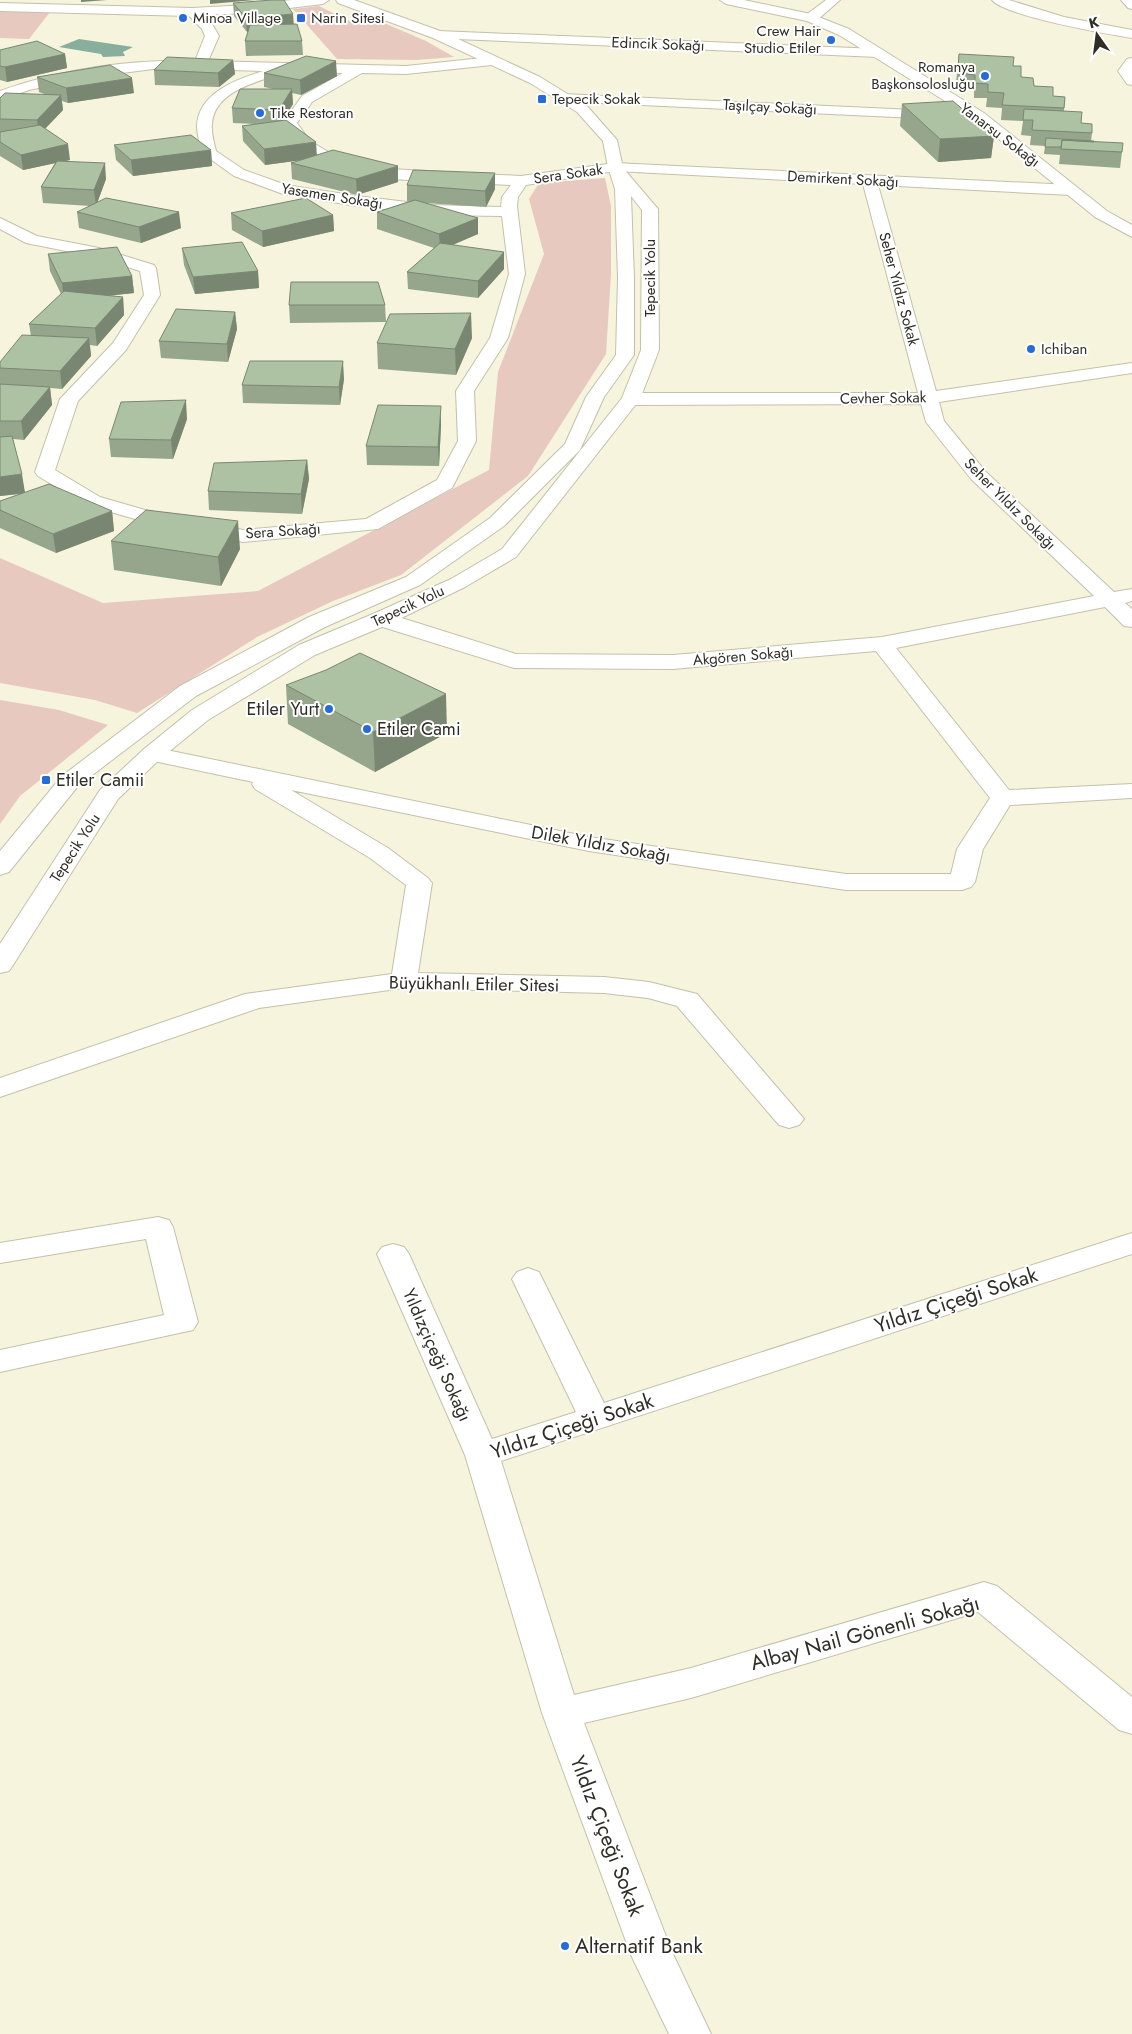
<svg xmlns="http://www.w3.org/2000/svg" width="1132" height="2034" viewBox="0 0 1132 2034" font-family="Jost,sans-serif">
<rect width="100%" height="100%" fill="#f6f4dd"/>
<!-- green -->
<path fill="#e7c9bf" d="M319,6L349,21L370,17L426,41L454,57L417,60L337,59L293,9Z
M0,12H50L29,39L0,38Z
M605,178L611,206V274L606,354L528,476L401,575L333,601L257,637L137,713L95,700L0,683V558L103,603L258,591L489,470L498,372L544,254L529,199L539,183Z
M0,700L59,710L108,725L20,796L0,824Z"/>
<!-- water -->
<path fill="#89ae9d" d="M79,39L133,47L123,52L125,56L103,57L101,54L59,47Z"/>
<g fill="none" stroke-linecap="round" stroke-linejoin="round">
<!-- street casing -->
<g stroke="#c3c1ab" stroke-width="2">
<path id="street" d="M292,0H329L323,4L248,13L202,15L212,24L219,36L208,61L406,66L492,57L499,61L492,65L406,74L362,73L312,102L297,123L310,141L335,156L390,169L521,176L615,163L1071,185L1076,187L1079,190L1076,193L1071,195L878,185L936,391L1132,363V373L939,402L944,421L985,471L1114,592L1132,589V601L1125,603L1132,609V627L1124,626L1105,607L896,648L1009,790L1132,784V798L1010,805L983,849L975,882L971,887L962,890H846L589,851L291,790L388,848L428,878L432,883L418,973L604,977L649,982L697,994L799,1113L804,1119L799,1125L789,1128L779,1125L677,1006L648,998L604,993L404,988L259,1008L0,1097V1078L245,994L392,974L406,885L370,858L255,789L252,784L253,782L144,759L140,754L144,749L152,747L589,837L846,874H951L957,849L990,798L876,651L673,669L514,668L373,624L370,619L373,614L381,613L389,614L516,654L673,655L882,637L1094,596L971,479L926,422L921,404L631,405L625,403L622,399L625,395L631,393H918L863,184L615,171L526,185L518,197L517,206L525,274L508,338L474,391L476,441L452,488L378,529L243,542L142,521L86,505L38,476L35,472L60,399L113,343L144,295L140,271L96,257L26,243L0,229V218L37,236L99,248L154,265L156,268L160,295L126,350L78,401L55,470L100,497L145,510L243,530L366,519L437,480L458,441L456,391L490,338L509,274L502,216L432,215L357,206L283,194L234,176L202,153C200,144 197,135 197,126C198,93 237,79 263,71L161,68L91,77L29,90L0,100V91C61,69 131,59 195,61L205,36L202,29L189,16L0,11V3L192,8L248,5ZM278,71L343,73L302,96L283,123L300,147L325,162L390,179L511,185L502,197L501,207L432,205L357,196L286,185L244,170L216,151C214,142 211,133 212,124C214,93 253,83 277,75Z
M826,0H840L816,21H806L805,18L806,15Z
M1121,0H1132V9L1128,8Z
M438,31L878,49L885,53L878,57L433,38L432,35Z
M1132,58V85L1127,84L1118,71L1127,59Z
M562,94L937,111L942,112L944,115L942,118L937,119L557,101L555,98Z
M158,1217L169,1220L173,1227L198,1322L193,1330L0,1372V1350L164,1315L146,1239L0,1263V1243Z
M1132,1233V1254L501,1461L574,1695L691,1668L984,1582L997,1586L1132,1697V1734L1119,1730L978,1612L691,1698L584,1723L672,1952L711,2034H669L631,1955L542,1713L465,1455L377,1254L382,1247L393,1244L404,1247L409,1254L492,1439L576,1412L512,1279L517,1272L528,1268L539,1272L604,1403Z"/>
</g>
<!-- secondary casing -->
<g stroke="#c3c1ab" stroke-width="2">
<path id="secondary" d="M336,0H354L443,32L540,77L587,106L617,140L623,168L658,209L659,350L640,399L516,557L465,587L389,624L315,655L208,720L160,759L118,799L13,965L9,971L0,973V944L100,790L144,749L192,710L299,645L373,614L451,579L502,549L622,398L641,350L642,210L631,196L634,278V355L604,397L580,450L504,526L420,585L325,627L196,696L78,786L9,872L0,875V851L62,776L180,686L309,617L406,577L490,518L565,444L586,397L616,355L618,278L615,189L608,167L603,141L577,112L530,83L433,38L338,3Z
M720,0H744L811,14L849,29L984,113L1107,211L1132,225V237L1095,217L974,119L839,35L807,21L726,4Z
M992,0H1009L1064,17L1132,30V38C1107,34 1005,16 992,0Z"/>
</g>
<!-- street -->
<use href="#street" fill="#fff" fill-rule="evenodd"/>
<!-- secondary -->
<use href="#secondary" fill="#fff" fill-rule="evenodd"/>
</g>
<!-- wall -->
<path fill="#95a68c" d="M233,3L294,24L302,41L303,55L246,56L245,41L248,32H247L234,16Z
M0,50L65,54L67,68L7,82L0,80Z
M959,54L1013,66L1021,77L1034,86L1053,96L1065,97L1064,111L1081,123L1092,133L1091,141L1122,152L1120,168L1059,164L1060,155L1044,154L1045,146L1030,145L1031,136L1021,135L1023,121L1001,120L1002,108L986,107L987,98H974V90L964,89L965,84L956,83Z
M233,60L235,74L219,87L155,85L154,70Z
M264,73L337,76L301,95L292,93L293,104L283,121L317,155L398,182L357,195L292,179L291,163L302,160L265,165L243,141L242,126L255,124L233,123L232,108L273,89L264,87Z
M37,77L134,93L68,103L62,101L63,110L45,129L70,160L64,161L106,179L97,203L181,228L141,243L79,228L77,212L91,206L43,203L41,187L55,163L23,170L0,156V98L47,95L39,92Z
M902,104L994,136L991,158L938,162L900,126Z
M114,145L211,150L212,166L133,176L116,160Z
M495,173V189L486,207L425,203L478,218V234L453,245L504,269L478,298L408,289L407,272L434,248L377,229V212L410,201H407V185Z
M231,213L333,215L334,231L263,247L232,230Z
M182,248L258,271L259,288L195,294L184,265Z
M48,254L132,276L134,293L108,296L123,297L124,315L97,346L90,345L91,356L62,389L50,388L52,405L24,440L13,439L25,493L112,511L114,531L56,553L0,528V501L21,494L0,496V362L31,336L29,324L61,294L50,271Z
M289,305H385L386,322L290,323Z
M235,312L237,329L228,362L161,358L159,341Z
M472,338L456,375L378,369L377,343Z
M344,379L340,405L243,403L242,385Z
M187,419L173,459L111,457L109,439Z
M441,425L439,466L367,465L366,446Z
M307,460L309,479L302,514L209,510L208,491Z
M111,541L240,549L221,586L114,570Z
M286,685L447,733L375,772L288,724Z"/>
<!-- shaded-wall -->
<path fill="#798772" d="M81,0H107L81,2Z
M210,0H255L210,4Z
M293,14L294,28L247,32L246,18Z
M65,54L67,68L7,82L5,67Z
M233,60L235,74L219,87L218,73Z
M336,61L337,76L301,95L300,80Z
M132,78L134,93L68,103L66,88Z
M292,89L293,104L280,125L279,110Z
M61,95L63,110L39,135L37,120Z
M994,136L991,158L938,162L940,139Z
M316,142L317,158L265,165L264,149Z
M68,144L70,160L23,170L21,155Z
M211,150L212,166L133,176L131,160Z
M105,163L106,179L96,206L94,190Z
M398,166V182L357,195L356,179Z
M495,173V189L486,207L485,191Z
M179,212L181,228L141,243L139,227Z
M333,215L334,231L263,247L262,231Z
M478,218V234L440,250L439,234Z
M504,252V269L478,298V281Z
M258,271L259,288L195,294L193,277Z
M132,276L134,293L64,300L62,283Z
M123,297L124,315L97,346L95,328Z
M235,312L237,329L228,362L227,344Z
M471,313L472,338L456,375L455,349Z
M89,338L91,356L62,389L60,371Z
M343,361L344,379L340,405L339,387Z
M50,387L52,405L24,440L21,421Z
M186,400L187,419L173,459L171,440Z
M441,406V425L439,466L438,447Z
M307,460L309,479L302,514L301,494Z
M22,474L25,493L0,496V477Z
M112,511L114,531L56,553L53,534Z
M238,521L240,549L221,586L218,557Z
M446,694L447,733L375,772L373,732Z"/>
<!-- building -->
<path fill="#adc1a3" stroke="#798772" d="M272,0H284L293,14L246,18L233,3Z
M297,24L302,41H245L250,25Z
M37,41L65,54L5,67L0,66V50Z
M959,54L1014,57L1013,66H1021V77L1033,78L1034,86L1053,87V96L1065,97L1064,108L1002,105L1004,93L988,92V84L975,83V75L966,74V69H958Z
M306,56L336,61L300,80L264,73Z
M167,57L233,60L218,73L154,70Z
M110,65L132,78L66,88L37,77Z
M240,89H292L279,110L232,108Z
M5,93L61,95L37,120L0,119V98Z
M953,101L994,136L940,139L902,104Z
M1024,109L1082,112L1081,123L1092,124V133L1032,130L1033,120H1023Z
M286,120L316,142L264,149L242,126Z
M40,125L68,144L21,155L0,142V132Z
M191,135L211,150L131,160L114,145Z
M1046,138L1094,141V142L1062,140L1061,147H1045Z
M1062,140L1123,143L1122,152L1061,149Z
M333,150L398,166L356,179L291,163Z
M57,161L105,163L94,190L41,187Z
M413,170L495,173L485,191L407,185Z
M106,198L179,212L139,227L77,212Z
M306,198L333,215L262,231L231,213Z
M415,200L478,218L439,234L377,212Z
M242,242L258,271L193,277L182,248Z
M440,243L504,252L478,281L407,272Z
M117,247L132,276L62,283L48,254Z
M291,282H378L385,305H289Z
M64,291L123,297L95,328L29,324Z
M176,309L235,312L227,344L159,341Z
M471,313L455,349L377,343L390,314Z
M22,335L89,338L60,371L0,368V362Z
M250,361H343L339,387L242,385Z
M0,384L50,387L21,421H0Z
M186,400L171,440L109,439L121,402Z
M378,405L441,406L438,447L366,446Z
M12,436L22,474L0,477V437Z
M307,460L301,494L208,491L214,463Z
M49,484L112,511L53,534L0,510V501Z
M146,510L238,521L218,557L111,541Z
M360,653L446,694L373,732L286,685L326,670Z"/>
<!-- markers -->
<g fill="#256cd8" stroke="#fff" stroke-width="2">
<circle cx="183" cy="18" r="5"/>
<rect x="296" y="13" width="10" height="10" rx="2.5"/>
<circle cx="831" cy="40" r="5"/>
<circle cx="985" cy="76" r="5"/>
<rect x="537" y="94" width="10" height="10" rx="2.5"/>
<circle cx="260" cy="113" r="5"/>
<circle cx="1031" cy="349" r="5"/>
<circle cx="329" cy="709" r="5"/>
<circle cx="367" cy="729" r="5"/>
<rect x="41" y="775" width="10" height="10" rx="2.5"/>
<circle cx="565" cy="1946" r="5"/>
</g>
<g text-anchor="middle" dominant-baseline="central" stroke-width="4" stroke-linejoin="round" paint-order="stroke">
<!-- far-poi labels -->
<g font-size="15" fill="#2f2e26" stroke="#fff" text-anchor="start">
<text x="193" y="18">Minoa Village</text>
<text x="311" y="18">Narin Sitesi</text>
<text x="821" y="31" text-anchor="end">Crew Hair<tspan x="821" dy="17">Studio Etiler</tspan></text>
<text x="975" y="67" text-anchor="end">Romanya<tspan x="975" dy="17">Başkonsolosluğu</tspan></text>
<text x="552" y="99">Tepecik Sokak</text>
<text x="270" y="113">Tike Restoran</text>
<text x="1041" y="349">Ichiban</text>
</g>
<!-- far-street labels -->
<g font-size="15" fill="#2f2e26" stroke="#fff">
<text transform="translate(658 44) rotate(2)">Edincik Sokağı</text>
<text transform="translate(770 107) rotate(3)">Taşılçay Sokağı</text>
<text transform="translate(1000 135) rotate(37)">Yanarsu Sokağı</text>
<text transform="translate(568 174) rotate(-8)">Sera Sokak</text>
<text transform="translate(843 179) rotate(3)">Demirkent Sokağı</text>
<text transform="translate(332 196) rotate(9)">Yasemen Sokağı</text>
<text transform="translate(650 278) rotate(-90)">Tepecik Yolu</text>
<text transform="translate(899 289) rotate(75)">Seher Yıldız Sokak</text>
<text transform="translate(883 398) rotate(-1)">Cevher Sokak</text>
<text transform="translate(1010 504) rotate(45)">Seher Yıldız Sokağı</text>
<text transform="translate(283 531) rotate(-4)">Sera Sokağı</text>
<text transform="translate(408 606) rotate(-25)">Tepecik Yolu</text>
<text transform="translate(743 656) rotate(-5)">Akgören Sokağı</text>
<text transform="translate(75 848) rotate(-57)">Tepecik Yolu</text>
</g>
<!-- poi labels -->
<g font-size="18" fill="#2f2e26" stroke="#fff" text-anchor="start">
<text x="319" y="709" text-anchor="end">Etiler Yurt</text>
<text x="377" y="729">Etiler Cami</text>
<text x="56" y="780">Etiler Camii</text>
</g>
<!-- street labels -->
<g font-size="18" fill="#2f2e26" stroke="#fff">
<text transform="translate(601 844) rotate(10)">Dilek Yıldız Sokağı</text>
<text transform="translate(474 984) rotate(1)">Büyükhanlı Etiler Sitesi</text>
<text transform="translate(437 1355) rotate(66)">Yıldızçiçeği Sokağı</text>
</g>
<!-- near-street labels -->
<g font-size="21" fill="#2f2e26" stroke="#fff">
<text transform="translate(956 1300) rotate(-18)">Yıldız Çiçeği Sokak</text>
<text transform="translate(572 1426) rotate(-18)">Yıldız Çiçeği Sokak</text>
<text transform="translate(865 1633) rotate(-15)">Albay Nail Gönenli Sokağı</text>
<text transform="translate(607 1836) rotate(69)">Yıldız Çiçeği Sokak</text>
</g>
<!-- near-poi labels -->
<g font-size="21" fill="#2f2e26" stroke="#fff" text-anchor="start">
<text x="575" y="1946">Alternatif Bank</text>
</g>
</g>
<!-- north arrow -->
<g transform="translate(1097 35) rotate(346)" stroke="#ffffff" stroke-width="4" paint-order="stroke">
<path d="M0-4L9 19L0 12L-9 19Z" fill="#2f2e26"/>
<text y="-8" font-size="14" font-weight="bold" text-anchor="middle" fill="#2f2e26">K</text>
</g>
</svg>
